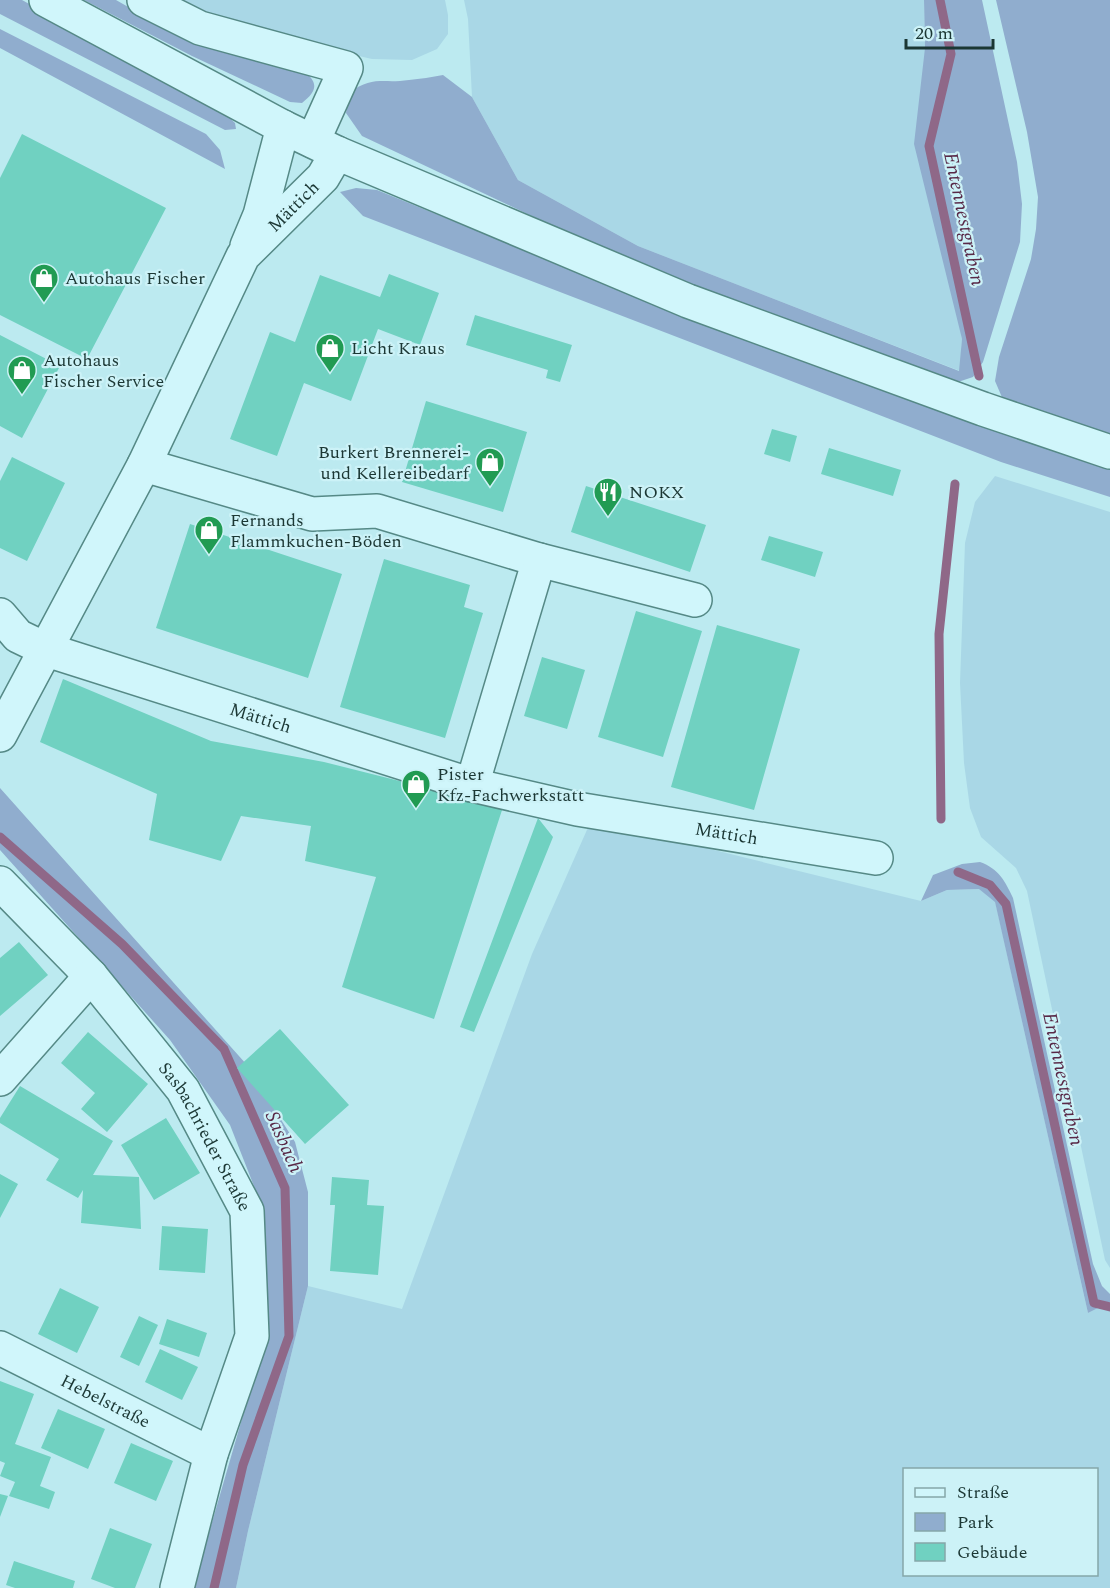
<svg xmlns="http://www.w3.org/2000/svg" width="1110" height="1588" viewBox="0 0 1110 1588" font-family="Spectral,serif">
<rect width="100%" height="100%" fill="#bceaf0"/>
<!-- farmland -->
<path fill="#a9d7e6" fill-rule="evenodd" d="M159,0H445L448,15V34L437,49L412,60L372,59L228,26Z
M464,0H924L925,48L962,339L960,371L638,246L518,180L472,97L468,19Z
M995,476L1110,512V1268L1105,1260L1027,891L1016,868L981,837L970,808L964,763L960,683L965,543L975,502Z
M590,823H604L921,901L947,890L980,889L995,901L1088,1313L1110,1302V1588H236L248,1531L308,1286L402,1309L532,954ZM904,1470H1096V1574H904Z"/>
<!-- green -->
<path fill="#90adce" d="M0,0H22L221,110L235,123L236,129L225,130L0,14Z
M84,0H116L137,12L301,69C318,81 319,90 302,103L290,102L192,56Z
M924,0H982L1017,162L1022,204L1020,242L983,362L973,377L952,384L703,292L555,227L362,136L346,113L349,93C373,75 383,84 409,80C420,79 432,77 443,75L472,97L518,180L638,246L959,371L962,339L914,144L925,48Z
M996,0H1110V439L1004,402L995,381L999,357L1031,259L1036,229L1038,197L1027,132Z
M0,29L206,134L220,150L225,169L0,48Z
M356,188L377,190L644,299L1110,467V497L1001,462L363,216L340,192Z
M0,788L247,1065L295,1142L308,1192V1286L248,1531L236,1588H193L246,1405L264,1309L259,1199L230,1125L170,1040L0,850Z
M980,862C999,869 1005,881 1013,898L1093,1264L1102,1286L1110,1294V1302L1088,1313L995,902L979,889L947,890L921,901L933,875L962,864Z"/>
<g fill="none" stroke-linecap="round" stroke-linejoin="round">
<!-- stream -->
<path stroke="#8f6888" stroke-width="9" d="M940,0L951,54L929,146L979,376
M941,819L939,634L955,484
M0,837L122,944L224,1049L285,1188L289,1336L243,1465L214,1588
M958,872L990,885L1006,904L1094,1303L1110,1307"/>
</g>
<!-- building -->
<path fill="#70d1c1" d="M22,134L166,208L87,359L0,315V178Z
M389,274L439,293L420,345L378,329L351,401L304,383L277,456L230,439L270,332L295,342L320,275L380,297Z
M475,315L572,345L560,382L546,378L548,370L466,345Z
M0,335L60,366L22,438L0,426Z
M426,401L527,432L503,512L402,482Z
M772,429L797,436L790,462L764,454Z
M829,448L901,470L893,496L821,474Z
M12,457L65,483L27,561L0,548V481Z
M586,486L706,525L690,572L571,532Z
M190,524L342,574L308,678L156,628Z
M769,536L823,552L815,577L761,560Z
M384,559L470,585L464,607L483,613L445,738L340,707Z
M636,611L702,631L663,757L598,737Z
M717,625L800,649L754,810L671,787Z
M542,657L585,670L567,729L524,716Z
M63,679L211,741L324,762L503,807L434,1019L342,987L376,877L305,861L311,826L241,816L221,861L149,840L157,794L40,742Z
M538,818L553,837L474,1032L460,1027Z
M19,942L48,975L0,1016V958Z
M280,1029L349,1105L305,1144L237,1068Z
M88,1032L148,1084L107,1132L81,1109L95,1093L61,1063Z
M20,1086L113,1141L93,1175L139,1177L141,1229L81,1223L83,1190L78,1198L46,1180L59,1159L0,1123V1118Z
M166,1118L200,1173L154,1200L121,1145Z
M0,1174L18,1184L0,1218Z
M332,1177L369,1180L367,1205L384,1206L378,1275L330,1271L335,1205H330Z
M162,1226L208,1229L205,1273L159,1270Z
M60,1288L99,1307L77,1353L38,1334Z
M139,1316L158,1325L139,1366L120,1357Z
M167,1319L207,1333L199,1357L159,1344Z
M160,1349L198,1367L182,1400L145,1382Z
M0,1381L34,1394L15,1444L51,1457L40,1486L55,1492L49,1509L9,1496L15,1482L0,1476L5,1463L0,1461Z
M58,1409L105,1429L88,1469L41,1448Z
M131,1443L173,1461L156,1501L114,1483Z
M0,1494L8,1496L0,1517Z
M110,1528L152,1544L135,1588H115L91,1579Z
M14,1561L75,1581L73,1588H15L6,1585Z"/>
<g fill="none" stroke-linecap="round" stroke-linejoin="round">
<!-- minor casing -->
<g stroke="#558986" stroke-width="36">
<g id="minor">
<path d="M46,0L283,127L337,153L688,301L983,409L1110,452"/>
<path d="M144,0L200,28L346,68L313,141"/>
<path d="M247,246L260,215L283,127"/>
<path d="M144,465L312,514L377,511L539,560L472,785"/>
<path d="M539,560L695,600"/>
<path id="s1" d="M0,615L18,636L47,650L472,785L577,809L876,858"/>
<path id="s2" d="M0,735L144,465L243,256L323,177L337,153"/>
<path id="s3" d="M0,883L91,976L183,1090L247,1211L252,1336L211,1454L177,1588"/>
<path d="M0,1079L91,976"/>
<path id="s4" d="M0,1348L211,1454"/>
</g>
</g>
<!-- minor -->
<use href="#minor" stroke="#d0f6fb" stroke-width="33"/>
</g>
<!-- icons -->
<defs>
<g id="shop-pin" transform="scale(1.5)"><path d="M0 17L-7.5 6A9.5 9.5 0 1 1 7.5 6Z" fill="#219b53" stroke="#ccf2f7"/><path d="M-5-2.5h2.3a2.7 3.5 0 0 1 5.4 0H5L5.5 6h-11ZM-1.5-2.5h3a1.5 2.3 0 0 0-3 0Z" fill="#fff"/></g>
<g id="restaurant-pin" transform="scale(1.5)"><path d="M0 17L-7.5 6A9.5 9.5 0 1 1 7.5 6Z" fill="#219b53" stroke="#ccf2f7"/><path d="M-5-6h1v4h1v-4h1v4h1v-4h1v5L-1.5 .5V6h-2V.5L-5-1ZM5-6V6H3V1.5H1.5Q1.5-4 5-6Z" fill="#fff"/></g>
</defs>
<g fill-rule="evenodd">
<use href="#shop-pin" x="44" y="278"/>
<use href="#shop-pin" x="330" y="348"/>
<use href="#shop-pin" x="22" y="370"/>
<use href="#shop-pin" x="490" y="462"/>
<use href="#restaurant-pin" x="608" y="492"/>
<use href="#shop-pin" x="209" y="530"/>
<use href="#shop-pin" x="416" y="784"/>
</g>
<g text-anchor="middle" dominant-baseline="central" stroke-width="4.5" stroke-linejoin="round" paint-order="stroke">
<!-- street labels -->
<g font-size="18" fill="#1b3734" stroke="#ccf2f7">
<text stroke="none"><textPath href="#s2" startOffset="608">Mättich</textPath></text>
<text stroke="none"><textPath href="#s1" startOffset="284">Mättich</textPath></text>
<text stroke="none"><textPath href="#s1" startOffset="765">Mättich</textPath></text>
<text stroke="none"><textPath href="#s3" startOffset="328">Sasbachrieder Straße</textPath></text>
<text stroke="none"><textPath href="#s4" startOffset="118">Hebelstraße</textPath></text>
</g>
<!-- poi labels -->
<g font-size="18" fill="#1b3734" stroke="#ccf2f7" text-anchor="start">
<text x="65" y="278">Autohaus Fischer</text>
<text x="351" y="348">Licht Kraus</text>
<text x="43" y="360">Autohaus<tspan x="43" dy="21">Fischer Service</tspan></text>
<text x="469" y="452" text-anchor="end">Burkert Brennerei-<tspan x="469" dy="21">und Kellereibedarf</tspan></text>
<text x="629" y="492">NOKX</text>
<text x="230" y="520">Fernands<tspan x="230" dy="21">Flammkuchen-Böden</tspan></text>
<text x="437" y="774">Pister<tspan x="437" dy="21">Kfz-Fachwerkstatt</tspan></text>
</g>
<!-- water labels -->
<g font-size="20" font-style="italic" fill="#582947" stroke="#ccf2f7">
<text transform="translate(964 219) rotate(78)">Entennestgraben</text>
<text transform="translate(1063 1079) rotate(78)">Entennestgraben</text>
<text transform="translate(284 1142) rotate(66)">Sasbach</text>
</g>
</g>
<!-- legend -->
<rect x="903" y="1468" width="195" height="108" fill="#ccf2f7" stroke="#85a7a9" stroke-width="1.5"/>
<rect x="915" y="1488" width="30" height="9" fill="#d0f6fb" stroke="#85a7a9" stroke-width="1.5"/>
<text x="957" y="1498" font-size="18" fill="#1b3734">Straße</text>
<rect x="915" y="1513" width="30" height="18" fill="#90adce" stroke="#85a7a9" stroke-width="1.5"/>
<text x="957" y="1528" font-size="18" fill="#1b3734">Park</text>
<rect x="915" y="1543" width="30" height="18" fill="#70d1c1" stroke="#85a7a9" stroke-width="1.5"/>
<text x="957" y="1558" font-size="18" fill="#1b3734">Gebäude</text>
<!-- scale -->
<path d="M906 39v9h87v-9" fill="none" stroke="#1b3734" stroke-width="3"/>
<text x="915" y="39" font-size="18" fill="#1b3734" stroke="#ccf2f7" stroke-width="4.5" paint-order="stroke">20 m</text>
</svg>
